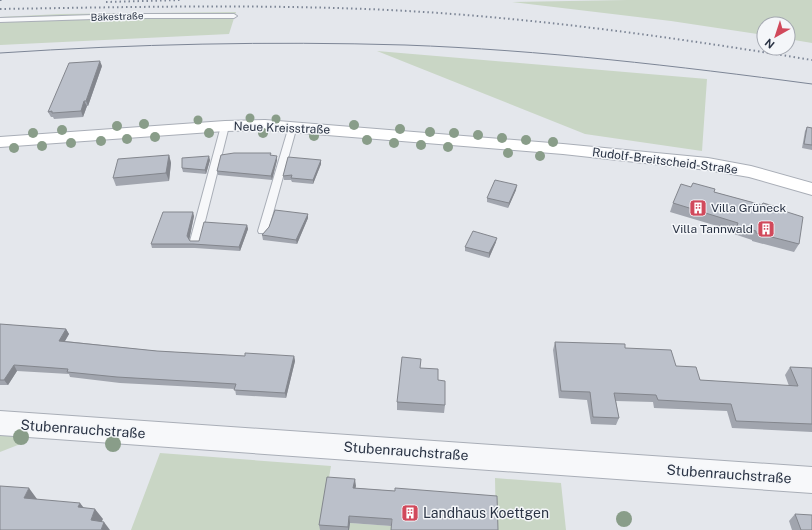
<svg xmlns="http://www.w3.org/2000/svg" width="812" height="530" font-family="'Public Sans',sans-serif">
	<rect width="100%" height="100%" fill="#e4e7ec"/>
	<path fill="#c9d6c5" d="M627,0H812V43L788,39V24H764V35L671,21L512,2Z
		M236,12L229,34L0,45V17L61,14Z
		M377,51L707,79L702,151L585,134Z
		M0,432L28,435L23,443L0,452Z
		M160,453L331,466L320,530H131Z
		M495,478L561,483L566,530H496Z
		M350,523L392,526V530H349Z"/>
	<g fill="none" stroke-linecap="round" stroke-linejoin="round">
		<g stroke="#a9aeb7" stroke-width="2">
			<path id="lane" d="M124,14H234L237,16L234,18H124L0,22V18Z
				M225,123L229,126L200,241L199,244H191L190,241L221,126Z
				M293,123L297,126L268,231L267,233H259L258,231L289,126Z"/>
		</g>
		<g stroke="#a9aeb7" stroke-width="2">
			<path id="street" d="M0,411L812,467V493L0,435Z"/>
		</g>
		<g stroke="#a9aeb7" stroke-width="2">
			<path id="secondary" d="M265,120L563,144L708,158L751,166L812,183V195L749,177L708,170L563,154L265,130L225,131L0,147V137L225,121Z"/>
		</g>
		<use href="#lane" fill="#f7f8fa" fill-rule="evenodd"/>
		<use href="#street" fill="#f7f8fa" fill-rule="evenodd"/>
		<use href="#secondary" fill="#fff" fill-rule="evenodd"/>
		<path stroke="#7d8696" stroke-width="1" d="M0,53C135,44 269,41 405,45C541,50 677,66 812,84"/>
		<path stroke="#7d8696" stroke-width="2" stroke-dasharray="1.5 3" stroke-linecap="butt" d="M0,0H3
			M106,2L181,0
			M0,9C130,7 260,4 389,10C531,17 672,37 812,60"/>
	</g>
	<g fill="#899d89">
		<circle cx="250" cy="118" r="4.5"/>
		<circle cx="276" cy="119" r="4.5"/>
		<circle cx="198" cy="120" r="4.5"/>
		<circle cx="144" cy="124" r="5"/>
		<circle cx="354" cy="125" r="5"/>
		<circle cx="117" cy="126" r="5"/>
		<circle cx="400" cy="129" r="5"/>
		<circle cx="62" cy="130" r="5"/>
		<circle cx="430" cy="132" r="5"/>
		<circle cx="33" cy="133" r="5"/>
		<circle cx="209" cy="133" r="5"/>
		<circle cx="263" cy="133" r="5"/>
		<circle cx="454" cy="133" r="5"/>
		<circle cx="478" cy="135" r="5"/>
		<circle cx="314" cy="136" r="5"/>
		<circle cx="155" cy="137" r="5"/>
		<circle cx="502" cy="138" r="5"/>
		<circle cx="127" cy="139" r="5"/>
		<circle cx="367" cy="140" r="5"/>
		<circle cx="526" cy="140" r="5"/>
		<circle cx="101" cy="141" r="5"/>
		<circle cx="553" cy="142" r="5"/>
		<circle cx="71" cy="143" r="5"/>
		<circle cx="394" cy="143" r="5"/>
		<circle cx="421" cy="145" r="5"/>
		<circle cx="42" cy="146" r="5"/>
		<circle cx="448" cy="147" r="5"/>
		<circle cx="14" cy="148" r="5"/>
		<circle cx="508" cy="153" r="5"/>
		<circle cx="540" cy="156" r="5"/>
		<circle cx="21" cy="437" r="8"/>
		<circle cx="113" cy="444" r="8"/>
		<circle cx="624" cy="519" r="8"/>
	</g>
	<path fill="#a1a5ae" d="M102,66L88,106H87L83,117L54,119L53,117H51L48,112Z
		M807,127L812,128V150L802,148L805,131Z
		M169,155L171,163L169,181L116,186L113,178Z
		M271,155L277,160L272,180L218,175L217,171Z
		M210,160L206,174L183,172L182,168Z
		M321,160V164L313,184L292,182L291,180H284L283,176Z
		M516,190L508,208L487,202V198Z
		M714,192L762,205L763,203L784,211L799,244L794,252L752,241V240L734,234V231L670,212L673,203Z
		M308,214V218L297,244L263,240L262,235L269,227Z
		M194,216L189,240L190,241H199L247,225L248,229L240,251L195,248H152L151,244Z
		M496,242L489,258L465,251V247Z
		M0,324L66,329L69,334L65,341L157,351L245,356H294L295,361L286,398L236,395L235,389L120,383L70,377L69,374L17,371L8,385H0Z
		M555,342L625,348L676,366L700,380L789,386L785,375L790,367L812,368V432L732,428L727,411L654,408L653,402L616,401L619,418L616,425L591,424L587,400L559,398L553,350Z
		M420,368L438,380L445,405L444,413L397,410V402Z
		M355,479V488L395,491L391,526L350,523L349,530H320L319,525Z
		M795,514L812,530H792L789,521Z"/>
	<path fill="#83868d" d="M100,61L102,66L88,106L86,101Z
		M84,101L87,106L83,117L81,111Z
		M169,155L171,163L169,181L166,173Z
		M209,156L210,160L206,174L205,170Z
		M277,156V160L272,180L271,176Z
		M321,160V164L313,184V180Z
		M517,185L516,190L508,208L509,203Z
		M193,212L194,216L189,241L187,236Z
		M308,214V218L297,244L296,240Z
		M247,225L248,229L240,251L239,247Z
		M497,238L496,242L489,258V253Z
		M66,329L69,334L62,346L59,341Z
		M294,356L295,361L286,398L285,393Z
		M14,365L17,371L8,385L4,380Z
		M355,479L356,486L354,496L353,488Z
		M29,488L37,499L33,509L24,498Z
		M80,503L88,513L78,507Z
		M95,509L103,519L98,530L91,520Z
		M349,516L350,523L349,530H348V527Z
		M104,522L110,530H101Z"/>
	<path fill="#bbc0ca" stroke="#83868d" d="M100,61L86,101H84L81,111L52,113V111L48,112L69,63Z
		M807,127L812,128V145L804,144Z
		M234,153H271L270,155L277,156L271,176L217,171L221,155Z
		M169,155L166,173L113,178L118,159Z
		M209,156L205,170L182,168V158Z
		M288,157L321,160L313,180L291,178L292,175L283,176Z
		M495,180L517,185L509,203L487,198Z
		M693,183L715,189L714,192L762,205L763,203L784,209V211L803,217L799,244L756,233V231L737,226L738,223L673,203L681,184L691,187Z
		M275,210L308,214L296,240L262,235L269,227Z
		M163,212H193L187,236L190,241H199L204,222L247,225L239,247L193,244H151Z
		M473,231L497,238L489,253L465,247Z
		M0,324L66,329L59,341L157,351L245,356V353L294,356L285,393L234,390L236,384L117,377L67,372L68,369L14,365L4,380H0Z
		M555,342L625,344V348L671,350L676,366L696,367L700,380L798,386L790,367L812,368V424L736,421L731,404L658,400L656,395L614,393L619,418L593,417L590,392L561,391Z
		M402,357L421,359L420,368L438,369V380L445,381V405L397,402Z
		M327,477L355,479L353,488L395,491V488L497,496L498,530H391L392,519L349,516L348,527L319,525Z
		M0,486L29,488L24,498L80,503L78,507L95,509L91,520L104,522L101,530H0Z
		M795,514L812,515V530H801Z"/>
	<defs>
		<g id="building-square" transform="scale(0.9)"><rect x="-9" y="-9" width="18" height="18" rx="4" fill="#d1495b" stroke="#f4f6f9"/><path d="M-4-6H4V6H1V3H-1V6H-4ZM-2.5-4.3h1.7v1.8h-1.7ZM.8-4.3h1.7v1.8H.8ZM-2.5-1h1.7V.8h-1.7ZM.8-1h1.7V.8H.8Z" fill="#fff"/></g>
	</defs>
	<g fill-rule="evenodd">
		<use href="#building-square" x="698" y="208"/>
		<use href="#building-square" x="766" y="229"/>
		<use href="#building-square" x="410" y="513"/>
	</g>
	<g text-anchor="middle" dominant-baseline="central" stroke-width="3" stroke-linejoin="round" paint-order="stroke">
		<g font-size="10" fill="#2b3445" stroke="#f4f6f9">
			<text transform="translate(117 16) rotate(-2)">Bäkestraße</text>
		</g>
		<g font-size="12" fill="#2b3445" stroke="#f4f6f9">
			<text transform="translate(282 128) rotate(2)">Neue Kreisstraße</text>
			<text transform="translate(665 161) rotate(7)">Rudolf-Breitscheid-Straße</text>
		</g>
		<g font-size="12" fill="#2b3445" stroke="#f4f6f9" text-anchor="start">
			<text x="711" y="208">Villa Grüneck</text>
			<text x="753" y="229" text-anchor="end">Villa Tannwald</text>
		</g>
		<g font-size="14" fill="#2b3445" stroke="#f4f6f9">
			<text transform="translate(83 429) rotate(4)">Stubenrauchstraße</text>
			<text transform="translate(406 451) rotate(4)">Stubenrauchstraße</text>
			<text transform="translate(729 474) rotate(4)">Stubenrauchstraße</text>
		</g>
		<g font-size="14" fill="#2b3445" stroke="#f4f6f9" text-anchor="start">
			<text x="423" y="513">Landhaus Koettgen</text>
		</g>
	</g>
	<g transform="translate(776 36) rotate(219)"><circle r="19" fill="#f4f6f9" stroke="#a4a8b1"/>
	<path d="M0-3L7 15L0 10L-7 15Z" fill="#d1495b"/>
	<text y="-6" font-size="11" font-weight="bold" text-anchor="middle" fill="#2b3445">N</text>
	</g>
</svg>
